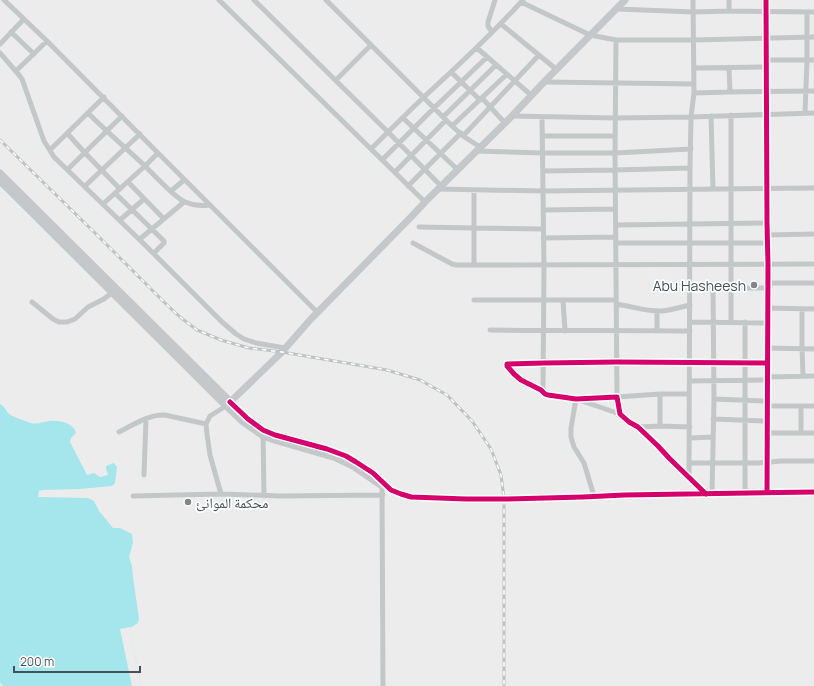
<svg xmlns="http://www.w3.org/2000/svg" width="814" height="686" font-family="Manrope,'Noto Naskh Arabic',sans-serif">
	<rect width="100%" height="100%" fill="#edecec"/>
	<path fill="#a4e6eb" d="M0,404C6,408 5,409 8,413C12,417 26,421 31,423C38,425 44,421 50,421C59,420 74,423 76,433L71,438L70,442L87,475L94,473L100,477L108,475V474L106,469V466L114,463L117,467L115,483L112,486L80,489L43,490L39,491L38,497H40L88,498L94,501L99,511L113,528H120L132,534L133,543L129,557L132,566L133,577L139,619L138,623L130,628L141,686H4L0,683Z"/>
	<path fill="#edecec" d="M130,627L141,686H132L120,629Z"/>
	<g fill="none" stroke-linecap="round" stroke-linejoin="round">
		<path stroke="#c3c7c8" stroke-width="5" d="M4,0L47,41L158,153L318,313
			M219,0L425,202
			M254,0L388,132L441,186
			M326,0L452,126L463,136L480,147
			M521,2L590,35L616,40H694L814,37
			M617,9L694,12L729,11L814,12
			M729,11V0
			M501,24L556,69
			M11,32L34,54
			M492,32L488,26V22L495,0
			M616,40L615,153L617,397L660,394H689
			M0,44L24,19
			M477,48L531,95
			M0,53L19,75L22,79L44,141L54,157L144,244L221,321L236,334L244,339L256,343L285,348
			M766,60H814
			M694,68L766,67
			M729,68L730,92
			M16,71L47,41
			M451,72L480,100
			M336,80L371,45
			M544,82L694,84
			M694,93L730,92L814,91
			M482,98L505,123
			M88,113C107,132 127,149 146,167C155,176 175,198 185,202C192,205 202,206 209,205
			M805,113L807,60V12
			M731,115V322
			M512,116L615,118L691,117L814,113
			M711,116L713,189
			M443,117L496,65
			M542,117L544,266L543,391
			M403,118L458,170
			M452,126L507,74
			M67,133L85,153L120,189
			M463,136L539,55
			M542,136H615
			M371,149C389,131 407,113 425,96C459,65 492,34 523,0
			M50,150L104,97
			M476,151L543,153H615L691,149
			M382,160L434,108L487,57
			M68,169L122,116
			M543,171L615,170L690,168
			M395,172L446,120
			M128,182L164,219
			M85,186L140,134
			M408,186L461,133
			M437,189L543,191L814,188
			M474,190V228L543,229
			M171,191L184,180
			M115,193L164,241V243L154,253
			M103,204L145,166L158,153
			M543,210L615,209
			M120,220L144,199
			M616,225L767,223
			M419,227L474,228V265L814,264
			M767,235L814,234
			M543,238L616,237
			M140,239L184,202
			M413,243L452,264L456,265H474
			M616,243H767
			M767,283H814
			M690,288H767
			M474,300H616
			M563,300L565,331
			M32,302L53,319L59,322H67L75,319L88,307L104,299L114,291
			M616,304C631,306 647,312 662,311C672,310 681,307 690,305
			M767,308L814,309
			M802,309V348L803,376
			M657,311V331
			M690,322L767,323
			M490,330C557,331 623,330 690,331
			M767,348L814,349
			M767,377L814,376
			M689,381L767,380
			M660,394V426
			M714,399L767,401
			M226,406L210,416L206,424L207,434L210,455L221,494L280,496L383,495
			M767,406H814
			M801,406V433
			M713,419L767,421
			M638,427L660,426L690,427
			M119,432C133,425 149,414 165,415L206,424
			M263,433L264,496
			M767,433H814
			M690,438L713,437
			M689,463H758L781,461H814
			M144,475L146,419
			M689,477L690,168L691,117L694,93L693,0
			M382,486L383,686
			M745,493V322
			M706,494L669,458L658,446L638,427L629,422L620,414L617,397L576,399L548,395L545,394L541,390L521,380L514,374L507,366V364L544,363L617,362L767,363
			M712,494L714,399L713,288
			M133,496L221,494
			M594,496L584,463L574,447L571,437V428L576,399L620,414"/>
		<path stroke="#c5c8ca" stroke-width="7" d="M766,0L767,223L768,264L767,492
			M0,173L248,419L257,427L275,435L327,449L346,456L356,462L373,473L391,490L401,494L411,497L466,499H508L583,497L624,495L814,492
			M0,181L226,406L243,422L263,436L274,440L336,458L353,466L382,486
			M226,406L282,352L310,320L412,216L425,202L512,116L544,82L625,0"/>
		<g stroke="#bfc2c3" stroke-width="3">
			<path id="rail" d="M0,140L94,232L166,304L180,317L197,330L221,340L249,348L282,352L387,370L420,380L447,395L472,421L491,449L501,475L504,498V686"/>
		</g>
		<use href="#rail" stroke="#fff" stroke-width="1.5" stroke-dasharray="4.5" stroke-linecap="butt"/>
		<g stroke="#fff" stroke-width="8">
			<path id="cycleway" d="M766,0L767,223L768,264L767,492
				M230,402L248,419L263,430L275,435L327,449L346,456L356,462L373,473L391,490L401,494L411,497L466,499H508L583,497L624,495L814,492
				M706,494L669,458L658,446L638,427L629,422L620,414L617,397L576,399L548,395L545,394L541,390L521,380L514,374L507,366V364L544,363L617,362L767,363"/>
		</g>
		<use href="#cycleway" stroke="#d6006c" stroke-width="5"/>
	</g>
	<g fill="#7f878c" stroke="#fff" stroke-width="1.5">
		<circle cx="754" cy="285" r="4"/>
		<circle cx="188" cy="502" r="4"/>
	</g>
	<g text-anchor="middle" dominant-baseline="central" stroke-width="3.5" stroke-linejoin="round" paint-order="stroke">
		<g font-size="14" fill="#445158" stroke="#fff" text-anchor="end">
			<text x="746" y="285">Abu Hasheesh</text>
			<text x="196" y="502" text-anchor="start">محكمة الموانئ</text>
		</g>
	</g>
	<path d="M14 666v6h126v-6" fill="none" stroke="#445158" stroke-width="2"/>
	<text x="20" y="666" font-size="12" fill="#445158" stroke="#ffffff" stroke-width="3" paint-order="stroke">200 m</text>
</svg>
